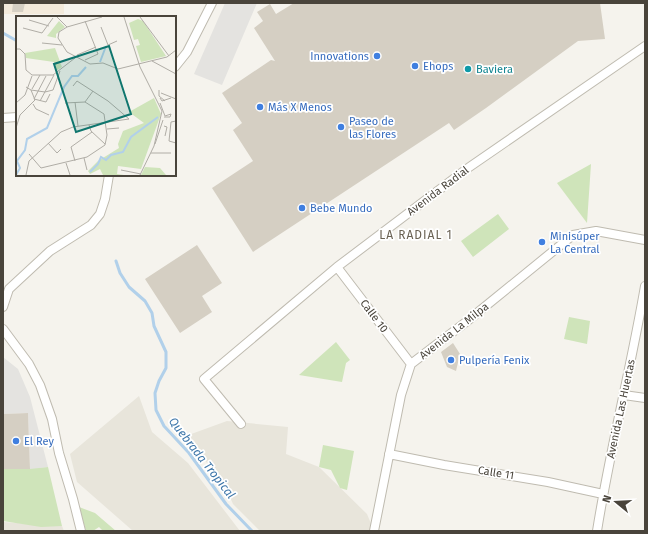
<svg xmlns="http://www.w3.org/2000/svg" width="648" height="534" font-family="'Fira Sans',sans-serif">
	<rect width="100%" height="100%" fill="#f5f3ed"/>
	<path fill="#e8e5db" d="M139,396L152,432L188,463L240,531H133L77,482L70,454Z
		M227,421L288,427L286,454L319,467L367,514L374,531H260L233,504L222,479L183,437Z
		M3,522L62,526L64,531H3Z"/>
	<path fill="#f3eadb" d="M3,3H64V14H3Z"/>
	<path fill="#cfe4ba" d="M591,164L587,223L557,183Z
		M498,214L509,229L473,257L461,241Z
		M569,317L590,321L587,344L564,339Z
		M336,342L350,360L346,363L342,382L299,375Z
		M323,445L354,451L347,490L340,488L331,470L319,467Z
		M48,467L62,526L41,527L3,521V469Z
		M79,507L95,513L116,531H103L99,527L93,531H86Z"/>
	<path fill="#e4e3e0" d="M225,3H257L222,85L194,74Z
		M3,357L18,369L30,397L48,467L30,469L28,413L3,414Z"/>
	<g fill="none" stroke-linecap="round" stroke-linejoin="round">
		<path stroke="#b1d0ea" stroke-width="3" d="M3,33L17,41
			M116,261L120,273L129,287L145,301L152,313L154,326L166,352V368L159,381L155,393L156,410L164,426L189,453L226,504L252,531"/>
	</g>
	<path fill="#d5cfc3" d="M13,3H25L23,12H12Z
		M294,3H600L605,39L578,41L486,108L454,130L449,123L253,252L212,188L253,161L233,130L242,123L222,93L271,60L275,61L254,28L263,21L257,12L270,4L276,14Z
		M197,245L222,283L202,296L212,312L180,333L145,279Z
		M453,343L460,354L456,371L447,367L441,352Z
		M28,413L30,469H3V414Z"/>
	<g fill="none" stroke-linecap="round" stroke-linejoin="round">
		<g stroke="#bfbbb0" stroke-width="10">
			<path id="street" d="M175,67L187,52L212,3
				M3,118L17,117
				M337,267L411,364
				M3,307L9,289L50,251L91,225L100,214L105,199L109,175
				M3,329L29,364L40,385L52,419L59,453L73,499L81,531
				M624,395L645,398
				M241,424L204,379L337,267L468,168L645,46
				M389,454L444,465L548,482L603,494
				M374,531L401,395L411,364L466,322L573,235L596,231L645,240
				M597,531C610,449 631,368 645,286"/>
		</g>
		<use href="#street" stroke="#fff" stroke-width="8"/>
	</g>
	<g fill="#3f7fe0" stroke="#fff" stroke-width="1.5">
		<circle cx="377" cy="56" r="4"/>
		<circle cx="415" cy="66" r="4"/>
		<circle cx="260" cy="107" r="4"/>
		<circle cx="341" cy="127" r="4"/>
		<circle cx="302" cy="208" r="4"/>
		<circle cx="542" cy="242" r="4"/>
		<circle cx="451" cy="360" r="4"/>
		<circle cx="16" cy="441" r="4"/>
	</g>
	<circle fill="#0f9aa8" stroke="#fff" stroke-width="1.5" cx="468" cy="69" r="4"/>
	<g text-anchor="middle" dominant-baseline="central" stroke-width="3.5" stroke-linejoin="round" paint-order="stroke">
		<g font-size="11" fill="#366cbe" stroke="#fff" text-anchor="start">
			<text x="369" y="56" text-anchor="end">Innovations</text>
			<text x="423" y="66">Ehops</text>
			<text x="268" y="107">Más X Menos</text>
			<text x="349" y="121">Paseo de<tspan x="349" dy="13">las Flores</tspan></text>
			<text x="310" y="208">Bebe Mundo</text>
			<text x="550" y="236">Minisúper<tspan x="550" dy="13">La Central</tspan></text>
			<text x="459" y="360">Pulpería Fenix</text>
			<text x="24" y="441">El Rey</text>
		</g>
		<g font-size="11" fill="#0d838f" stroke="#fff" text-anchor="start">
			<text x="476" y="69">Baviera</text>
		</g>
		<g font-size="11" fill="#49443b" stroke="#fff">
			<text transform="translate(438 191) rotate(-37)">Avenida Radial</text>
			<text transform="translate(374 316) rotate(53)">Calle 10</text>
			<text transform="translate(454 331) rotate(-38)">Avenida La Milpa</text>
			<text transform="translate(621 409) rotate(-78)">Avenida Las Huertas</text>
			<text transform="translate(496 473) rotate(9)">Calle 11</text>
		</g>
		<g font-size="12" letter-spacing="1" fill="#6a6253" stroke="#fff">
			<text x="416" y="235">LA RADIAL 1</text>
		</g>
		<g font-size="12" font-style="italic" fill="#3f77aa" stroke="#fff">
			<text transform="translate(202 458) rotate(52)">Quebrada Tropical</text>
		</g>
	</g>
	<g transform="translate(16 16)">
		<rect width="160" height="160" fill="#f5f3ed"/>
		<path d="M122,3L127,5L150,40L125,46L120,30L124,29L122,23L118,24L113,7ZM43,5L49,11L40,18V22L31,20ZM39,32L46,51L40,55L38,46L10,42L9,37ZM138,82L145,98L125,153L102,150L101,158L108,159H87L84,153L74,158L72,155L82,145L103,132L102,128L107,115L128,107L113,96ZM129,151L144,152L150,159H125Z" fill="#cfe4ba"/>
		<path fill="none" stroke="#b1d0ea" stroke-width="2" d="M84,46L90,30M74,156L82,148L85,141L90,144L95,139L107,136L115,121L142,101M0,159L4,152L1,145L9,134L11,123L31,112L48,71L56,60H62L70,51"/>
		<path fill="none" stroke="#b0ada6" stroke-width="1" d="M41,1L51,11M86,1L51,11L43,16L42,22L51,36L74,48L87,47L102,53L151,41L160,34M108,1L124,51L146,95L138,130L124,159M124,1L153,40M13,4L33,10M85,11L92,29L101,25M7,12L26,17L37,2M26,27L46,29M0,33H4L9,38L10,54L16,59M61,39L80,31M69,44L82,38L69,5M136,45L160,58M16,59H37L59,42M30,60L18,83L30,86L34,78M16,73L24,59M15,74L29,76L37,74L44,55M143,74V80L149,85M145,77L160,83M144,82L146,85L155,82M24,85L38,59M59,86L62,110M69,86L77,75M0,87L9,79L16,60M144,87L149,100L155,98L154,101H148M17,88L20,93L33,99M160,105L155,106L153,125L160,127M73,109L75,115L89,128M148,110L151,111L149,120M0,112L4,99L19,84L15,74L10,71M91,113L103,112M32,127L41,137L45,133M139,128L147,104M135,137H155M13,138L25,152M68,142L71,154M59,145L55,131L76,116M50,147L54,159M25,152L71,141L89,129L91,119L88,98L69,86L49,87M105,154L125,158M10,159L13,145L45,116L57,111L113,103L92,85L61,65L57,70"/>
		<path fill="#0f766e" fill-opacity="0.15" stroke="#0f766e" stroke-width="2" d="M93,30L115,98L60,116L38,48Z"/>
		<rect width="160" height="160" fill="none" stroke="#49443b" stroke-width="2"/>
	</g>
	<rect width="648" height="534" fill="none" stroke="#49443b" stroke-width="8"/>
	<g transform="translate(616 502) rotate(288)" stroke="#ffffff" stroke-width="3" paint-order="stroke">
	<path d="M0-3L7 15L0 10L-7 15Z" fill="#49443b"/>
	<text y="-6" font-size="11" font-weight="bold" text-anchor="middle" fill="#49443b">N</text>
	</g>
</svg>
